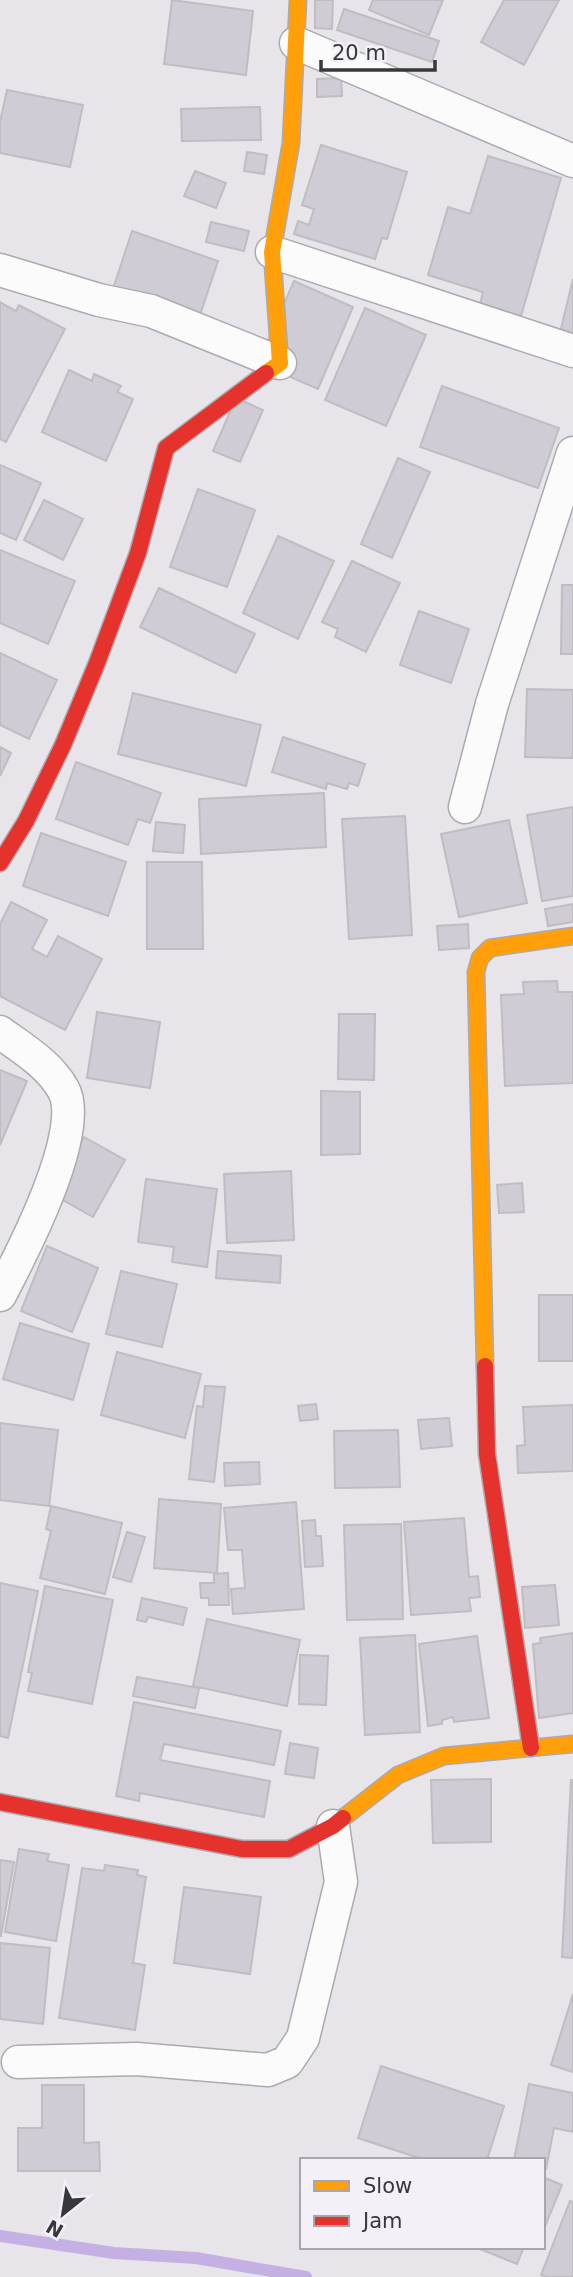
<svg xmlns="http://www.w3.org/2000/svg" width="573" height="2277" font-family="'DejaVu Sans',sans-serif">
	<rect width="100%" height="100%" fill="#e7e5e9"/>
	<g fill="none" stroke-linecap="round" stroke-linejoin="round">
		<path stroke="#c5b0e4" stroke-width="12" d="M0,2236L114,2253L196,2258L306,2277"/>
	</g>
	<path fill="#d0ccd6" stroke="#bfbdc1" stroke-width="2" d="M172,0L253,11L246,75L164,64Z
		M315,0H333L332,29L315,28Z
		M373,0H443L429,35L369,10Z
		M504,0H559L524,65L481,42Z
		M344,9L439,41L432,62L337,30Z
		M341,78L342,96L317,97V79Z
		M7,90L83,105L70,167L0,153V122Z
		M260,107L261,140L182,141L181,109Z
		M321,145L407,172L387,239L382,238L375,259L294,234L298,221L309,225L314,209L302,205Z
		M247,152L267,155L264,174L244,171Z
		M488,156L561,178L521,316L480,304L483,292L428,275L448,207L470,214Z
		M195,171L226,183L216,208L184,196Z
		M211,222L249,231L244,251L206,242Z
		M132,231L218,261L198,321L112,292Z
		M573,279V340L559,337Z
		M294,281L353,307L318,389L258,363Z
		M0,302L16,311L19,305L65,329L6,442L0,439Z
		M365,308L426,335L386,426L325,400Z
		M69,370L92,381L94,374L121,386L117,392L133,399L106,461L42,432Z
		M442,386L559,428L538,488L420,447Z
		M236,398L263,410L240,462L213,451Z
		M398,458L430,472L392,558L361,544Z
		M0,465L41,483L16,540L0,533Z
		M198,489L255,510L227,587L170,567Z
		M44,500L83,519L63,560L24,540Z
		M278,536L334,561L298,639L243,613Z
		M0,550L75,581L48,644L0,623Z
		M352,561L400,583L366,652L335,637L338,629L322,622Z
		M562,585H573V654H561Z
		M159,588L255,634L236,673L140,627Z
		M419,611L469,629L451,683L400,665Z
		M0,653L57,680L29,739L0,725Z
		M527,689L573,690V758L525,757Z
		M133,693L261,725L246,786L118,754Z
		M283,737L365,764L358,786L349,783L347,789L327,783L326,789L272,772Z
		M0,747L11,753L0,776Z
		M76,762L161,793L150,823L138,819L128,845L56,819Z
		M324,793L326,847L201,854L199,799Z
		M573,807V896L542,901L527,815Z
		M405,816L412,935L349,939L342,819Z
		M509,820L527,903L459,917L441,834Z
		M156,822L185,825L183,853L153,851Z
		M41,833L126,862L108,916L23,886Z
		M147,862H202L203,949H147Z
		M11,902L47,920L32,949L47,957L58,936L102,959L65,1030L0,996V924Z
		M573,904V922L548,926L545,909Z
		M468,924L469,948L439,950L437,926Z
		M557,981L558,992H573V1083L505,1086L501,995L524,994L523,982Z
		M97,1012L160,1022L150,1088L87,1078Z
		M339,1014H375L374,1080L338,1079Z
		M0,1070L27,1081L0,1145Z
		M321,1091L360,1092V1154L321,1155Z
		M84,1137L125,1160L93,1217L52,1194Z
		M291,1171L294,1240L227,1243L224,1174Z
		M146,1179L217,1189L207,1267L172,1262L174,1247L138,1242Z
		M522,1183L524,1212L499,1213L497,1185Z
		M47,1246L98,1268L72,1332L21,1311Z
		M218,1251L281,1256L280,1283L216,1278Z
		M121,1271L177,1284L162,1347L106,1334Z
		M539,1295H573V1361H539Z
		M20,1323L89,1344L73,1400L3,1379Z
		M117,1352L201,1374L185,1438L101,1415Z
		M205,1386L225,1387L214,1482L189,1479L197,1406L203,1407Z
		M316,1404L318,1419L300,1421L298,1406Z
		M573,1405V1471L518,1473L517,1446L525,1445L523,1407Z
		M449,1418L452,1446L421,1449L418,1420Z
		M0,1423L58,1430L49,1506L0,1500Z
		M398,1430L400,1487L335,1488L334,1431Z
		M259,1462L260,1484L225,1486L224,1463Z
		M159,1499L221,1504L217,1573L154,1568Z
		M296,1502L304,1609L233,1614L231,1589L245,1588L242,1550H228L224,1508Z
		M51,1506L122,1523L105,1594L40,1578L51,1531L46,1529Z
		M464,1518L469,1577L478,1576L480,1597L469,1598L471,1611L411,1615L404,1522Z
		M315,1520L316,1536H321L323,1566L305,1567L302,1521Z
		M401,1524L403,1619L347,1620L344,1525Z
		M127,1532L145,1537L131,1582L113,1577Z
		M228,1573L229,1605H209V1598H201L200,1583H214V1574Z
		M0,1583L38,1591L8,1738L0,1736Z
		M555,1585L559,1625L525,1628L522,1587Z
		M45,1586L113,1600L92,1704L28,1691L32,1673L28,1672Z
		M142,1598L187,1608L183,1625L148,1617L146,1622L137,1620Z
		M207,1619L300,1640L287,1706L193,1686Z
		M573,1633V1713L539,1718L533,1644L541,1643L540,1638Z
		M415,1635L420,1732L365,1735L360,1638Z
		M477,1636L489,1718L454,1722L453,1717L442,1720V1724L428,1726L419,1644Z
		M300,1655L328,1656L326,1705L299,1704Z
		M137,1677L199,1688L195,1708L133,1696Z
		M134,1702L281,1731L274,1765L164,1744L160,1760L270,1781L264,1817L140,1793L139,1801L116,1796Z
		M290,1743L318,1748L314,1778L285,1774Z
		M491,1779V1842L433,1843L431,1780Z
		M571,1780H573V1958L562,1957Z
		M19,1849L49,1854L47,1861L69,1865L56,1941L5,1932Z
		M0,1860L14,1862L1,1936H0Z
		M105,1865L138,1870L137,1875L146,1877L133,1963L145,1965L135,2030L59,2018L82,1868L104,1871Z
		M184,1887L261,1897L250,1974L174,1963Z
		M0,1943L50,1948L43,2024L0,2019Z
		M573,1994V2072L551,2065Z
		M381,2066L504,2106L487,2160H425L358,2138Z
		M529,2084L573,2093V2132L554,2128L546,2169H543V2160H514Z
		M42,2085H84V2143L99,2142L100,2171H18V2128H42Z
		M543,2177L562,2185L543,2231Z
		M570,2201L573,2202V2277H547L541,2275Z
		M475,2247H524L517,2264Z"/>
	<g fill="none" stroke-linecap="round" stroke-linejoin="round">
		<g stroke="#acaaae" stroke-width="35">
			<path id="street" d="M296,43L573,161
				M272,252L573,351
				M0,270L99,300L151,311L280,363
				M465,807L492,704L573,453
				M0,1032C23,1049 49,1064 63,1089C87,1129 21,1255 0,1295
				M18,2062L137,2059L268,2070L287,2062L303,2038L341,1882L333,1826"/>
		</g>
		<g stroke="#acaaae" stroke-width="19">
			<path id="slow" d="M266,373L280,363L272,252L291,143L298,0
				M485,1366L476,972L480,958L490,948L573,936
				M343,1818L398,1775L444,1756L573,1744"/>
		</g>
		<g stroke="#acaaae" stroke-width="19">
			<path id="jam" d="M0,863L26,821L63,745L97,663L138,553L166,448L266,373
				M485,1366L487,1454L531,1748
				M0,1802L242,1849H289L333,1826L343,1818"/>
		</g>
		<use href="#street" stroke="#fbfbfc" stroke-width="32"/>
		<use href="#slow" stroke="#ff9f0a" stroke-width="16"/>
		<use href="#jam" stroke="#e5322d" stroke-width="16"/>
	</g>
	<rect x="300" y="2158" width="245" height="91" fill="#f3f0f8" stroke="#a8a6ac" stroke-width="2"/>
	<rect x="314" y="2181" width="35" height="10" fill="#ff9f0a" stroke="#a8a6ac" stroke-width="2"/>
	<text x="363" y="2193" font-size="21" fill="#38373a">Slow</text>
	<rect x="314" y="2216" width="35" height="10" fill="#e5322d" stroke="#a8a6ac" stroke-width="2"/>
	<text x="363" y="2228" font-size="21" fill="#38373a">Jam</text>
	<g transform="translate(63 2214) rotate(210)" stroke="#f3f0f8" stroke-width="5" paint-order="stroke">
	<path d="M0-5L12 26L0 18L-12 26Z" fill="#38373a"/>
	<text y="-10" font-size="19" font-weight="bold" text-anchor="middle" fill="#38373a">N</text>
	</g>
	<path d="M321 60v10h114v-10" fill="none" stroke="#38373a" stroke-width="3.5"/>
	<text x="332" y="60" font-size="21" fill="#38373a" stroke="#f3f0f8" stroke-width="5" paint-order="stroke">20 m</text>
</svg>
